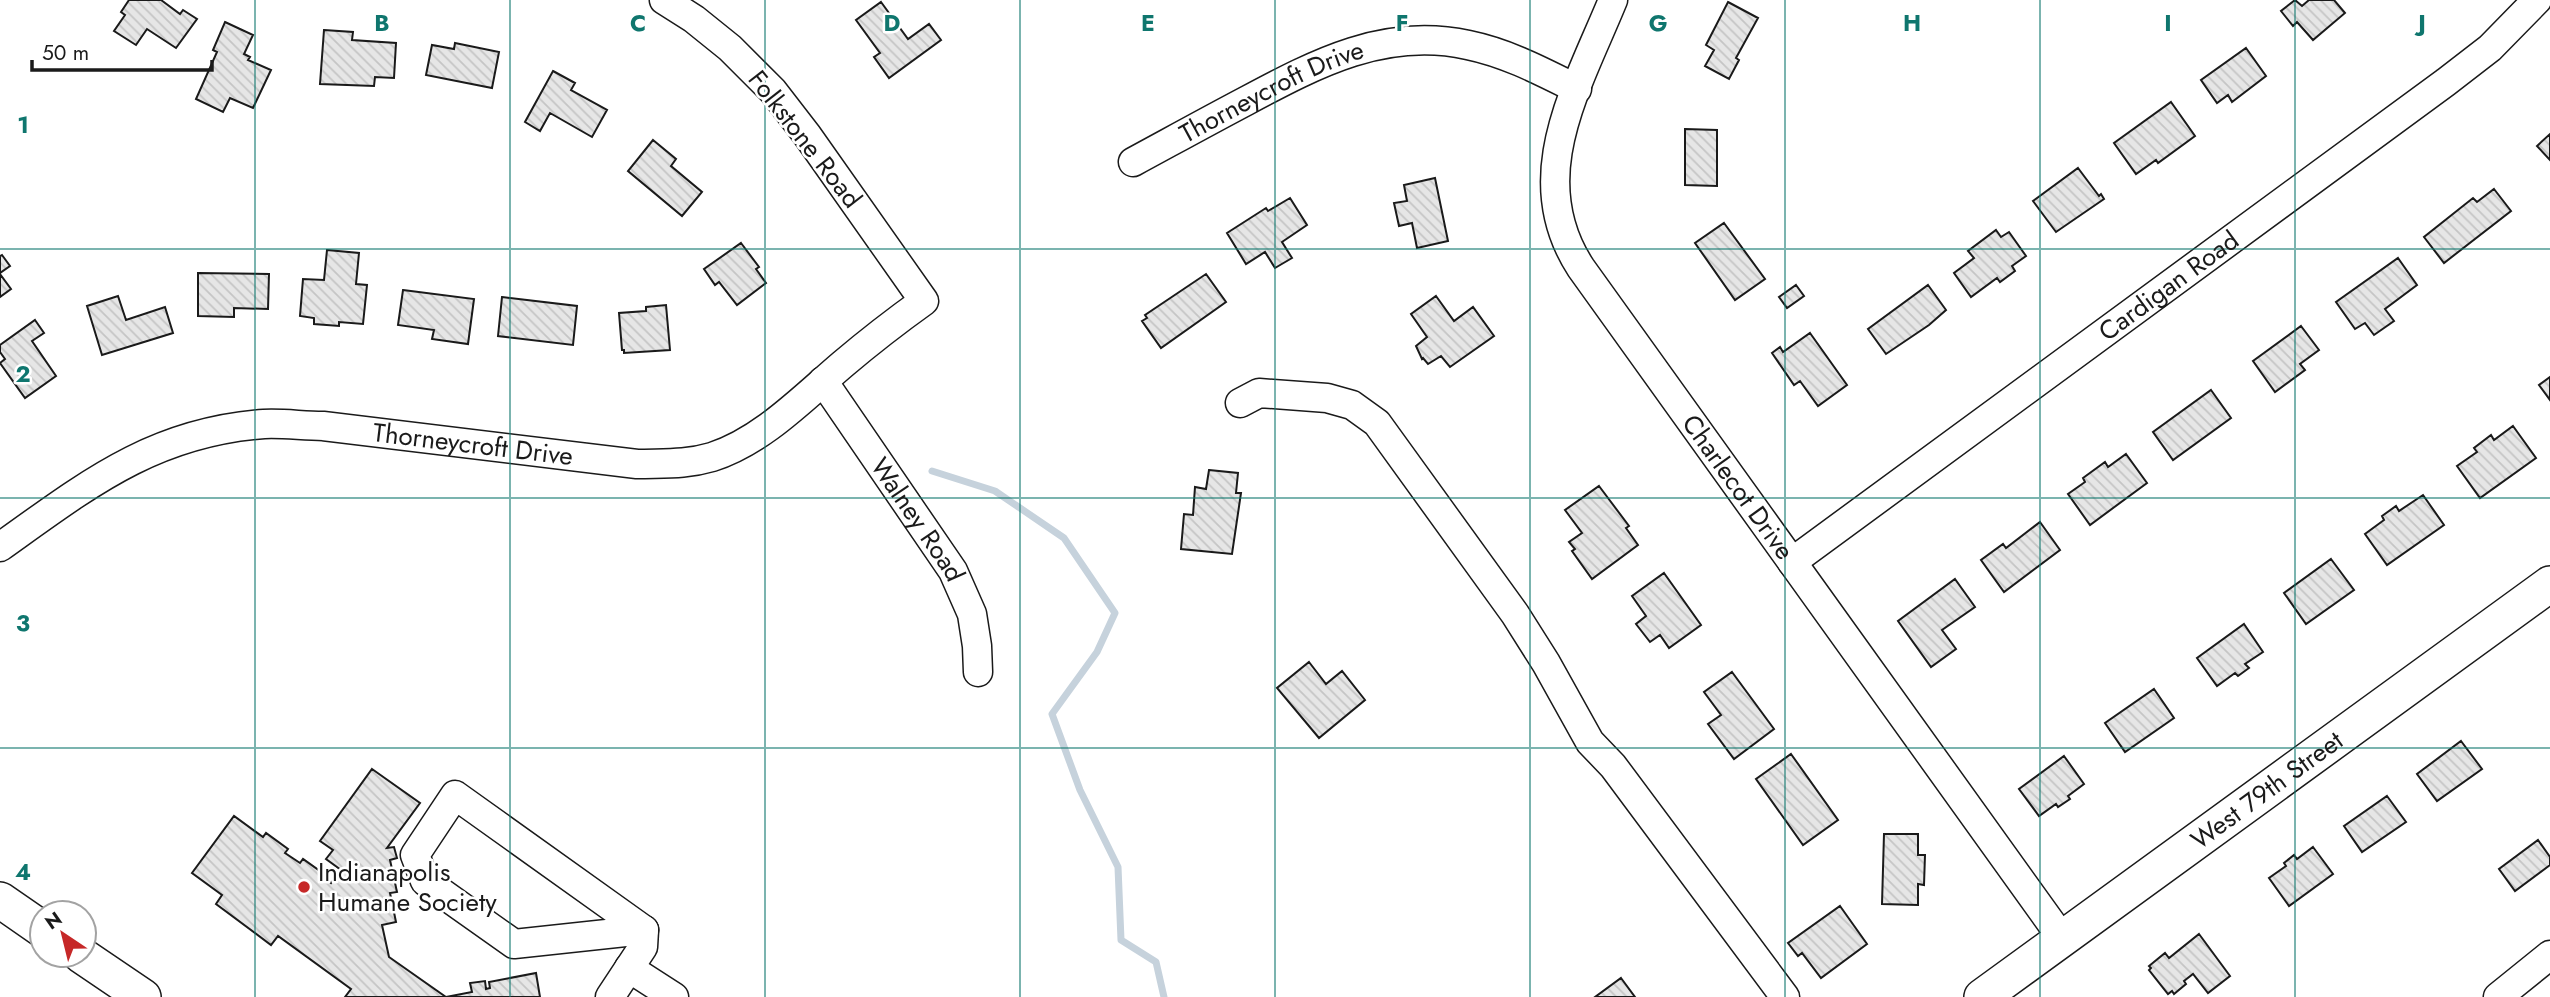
<svg xmlns="http://www.w3.org/2000/svg" width="2550" height="997" font-family="Jost,sans-serif">
	<defs>
		<pattern id="building-back-hatch" width="6" height="6" patternUnits="userSpaceOnUse" patternTransform="scale(1.75)"><rect width="6" height="6" fill="#e6e6e6"/><path d="M-1 5l2 2M0 0l6 6M5-1l2 2" fill="none" stroke="#c5c5c5"/></pattern>
	</defs>
	<rect width="100%" height="100%" fill="#fff"/>
	<g fill="none" stroke-linecap="round" stroke-linejoin="round">
		<path stroke="#c6d2dc" stroke-width="7" d="M932,471L995,491L1064,538L1115,613L1097,652L1052,714L1080,790L1118,867L1121,940L1156,962L1164,997"/>
	</g>
	<path fill="url(#building-back-hatch)" stroke="#1a1a1a" stroke-width="2" d="M129,0H161L180,14L183,10L197,19L176,48L147,29L136,45L114,31L125,15L121,12Z
		M2295,0L2302,6L2309,0H2334L2345,13L2313,40L2297,22L2293,26L2281,11Z
		M881,2L908,39L929,24L941,40L889,78L874,57L880,53L856,20Z
		M1728,2L1758,18L1736,58L1739,60L1729,79L1705,66L1714,50L1706,45Z
		M225,22L253,35L244,54L250,57L248,60L271,70L253,108L230,98L223,112L196,99L217,52L213,50Z
		M324,30L353,32L352,40L396,43L394,78L375,77L374,86L320,84Z
		M455,43L499,52L492,88L426,75L432,45L454,49Z
		M2246,48L2266,76L2232,102L2228,95L2217,103L2201,80Z
		M553,71L575,83L571,90L607,110L592,137L550,113L540,131L525,122Z
		M2171,102L2195,136L2158,163L2156,160L2136,174L2114,143Z
		M1685,129L1717,130V186L1685,185Z
		M2550,134V160L2537,146Z
		M653,140L676,159L671,166L702,192L682,216L628,171Z
		M2078,168L2099,196L2101,194L2104,199L2056,232L2033,201Z
		M1435,178L1448,241L1417,248L1412,223L1399,226L1394,203L1407,201L1404,185Z
		M2494,189L2511,211L2444,263L2424,237L2473,198L2477,202Z
		M1290,198L1307,225L1282,242L1292,258L1275,268L1265,252L1246,264L1227,233L1266,208L1268,211Z
		M1724,223L1765,279L1735,300L1695,243Z
		M1996,230L2001,237L2009,232L2026,256L2012,266L2015,271L2000,282L1997,278L1971,297L1954,273L1974,258L1968,251Z
		M741,243L759,267L756,269L766,283L737,305L719,282L715,285L704,269Z
		M327,250L359,253L356,284L367,285L363,324L339,322V326L314,324V318L300,316L303,279L324,280Z
		M2,255L10,266L0,273V256Z
		M2398,258L2417,285L2385,309L2394,321L2374,335L2365,323L2355,329L2336,302Z
		M198,273L269,274L268,309L234,308V317L198,316Z
		M0,274L11,289L0,297Z
		M1206,274L1226,302L1161,348L1142,321L1147,318L1145,315Z
		M1796,285L1804,296L1787,308L1779,297Z
		M1928,285L1946,310L1929,325L1886,354L1868,329Z
		M403,290L474,299L468,344L432,339L434,330L398,325Z
		M118,296L126,320L165,307L173,333L102,355L87,306Z
		M1436,296L1454,321L1473,307L1494,336L1450,367L1441,356L1428,364L1423,358L1422,359L1416,346L1427,337L1411,314Z
		M502,297L577,306L573,345L498,336Z
		M666,305L670,350L624,353V350H622L619,313L646,311V307Z
		M35,320L44,333L32,341L56,376L25,398L0,363L5,359L0,352V345Z
		M2301,326L2319,350L2300,364L2305,370L2275,392L2253,361Z
		M1810,333L1847,385L1818,406L1800,381L1794,385L1772,353L1780,347L1783,352Z
		M2550,377V400L2539,385Z
		M2211,390L2231,418L2173,460L2153,432Z
		M2513,426L2536,458L2480,498L2457,466L2477,452L2474,448L2491,435L2494,440Z
		M2126,454L2147,483L2090,525L2068,494L2085,482L2083,478L2105,462L2108,467Z
		M1209,470L1238,473L1236,493H1241L1232,554L1181,549L1184,514L1193,515L1195,487L1206,489Z
		M1599,486L1629,526L1626,528L1638,545L1592,579L1572,551L1575,549L1569,542L1582,533L1565,510Z
		M2423,495L2444,525L2387,565L2365,534L2384,520L2382,516L2396,506L2399,511Z
		M2040,522L2060,550L2004,592L1981,560L2003,544L2006,548Z
		M2331,559L2354,590L2306,624L2284,593Z
		M1664,573L1701,625L1669,648L1660,635L1650,642L1636,624L1646,616L1632,596Z
		M1955,579L1975,607L1942,630L1956,649L1931,667L1898,621Z
		M2244,624L2263,652L2245,664L2249,668L2238,676L2235,673L2217,686L2197,658Z
		M1309,662L1326,684L1342,671L1365,700L1319,738L1277,688Z
		M1732,672L1774,729L1734,759L1708,724L1721,715L1704,692Z
		M2154,689L2174,718L2125,752L2105,723Z
		M2461,741L2482,769L2437,801L2417,774Z
		M1791,754L1838,820L1803,845L1756,779Z
		M2064,756L2084,784L2068,796L2070,799L2058,807L2056,804L2039,816L2019,789Z
		M372,769L420,803L387,848L394,847L397,858L390,860L397,892L390,893L396,922L382,925L389,957L446,997L472,992L470,983L485,981L486,989L490,988L489,982L536,973L540,997H345L351,989L278,936L271,945L216,904L222,895L192,873L234,816L263,837L266,833L288,849L285,853L300,863L303,859L324,874L322,876L331,883L341,870L326,859L333,850L320,841Z
		M2387,796L2406,822L2362,852L2344,826Z
		M1884,834H1918V855H1925L1924,885L1918,884V905L1882,904Z
		M2538,840L2550,857V865L2515,891L2499,869Z
		M2313,847L2333,874L2289,906L2269,878L2286,866L2284,863L2294,855L2297,859Z
		M1840,906L1867,944L1821,978L1802,953L1798,956L1788,943Z
		M2199,934L2230,976L2208,993L2193,974L2184,981L2186,984L2174,994L2172,991L2168,994L2149,970L2151,968L2149,966L2165,953L2169,958Z
		M1621,978L1635,997H1595Z"/>
	<g fill="none" stroke-linecap="round" stroke-linejoin="round">
		<g stroke="#1a1a1a" stroke-width="31">
			<g id="minor">
				<path id="s1" d="M1613,0C1577,88 1522,178 1581,268L2062,938"/>
				<path id="s2" d="M1133,162C1170,142 1208,121 1246,101C1317,63 1385,27 1468,45C1507,53 1541,71 1577,89"/>
				<path id="s3" d="M823,381L953,571L972,614L977,646L978,672"/>
				<path d="M1240,403L1259,393L1327,398L1352,405L1377,423L1515,614L1546,663L1590,742L1613,766L1785,997"/>
				<path id="s4" d="M0,547C87,485 153,432 264,424C284,423 303,426 323,426L637,464C664,463 685,465 712,457C762,441 803,398 843,364C869,342 896,321 924,301L807,135L773,91L730,48L694,19L664,0"/>
				<path id="s5" d="M1792,562L2446,82L2490,48L2537,0"/>
				<path d="M455,795L644,930L514,944L425,881L415,855Z"/>
				<path d="M629,968L674,997"/>
				<path d="M610,997L643,947L644,930"/>
				<path d="M2498,997L2550,955"/>
			</g>
		</g>
		<g stroke="#1a1a1a" stroke-width="38">
			<g id="major">
				<path d="M0,900L42,929"/>
				<path d="M81,955L143,997"/>
				<path id="s6" d="M1982,997L2550,584"/>
			</g>
		</g>
		<use href="#minor" stroke="#fff" stroke-width="28"/>
		<use href="#major" stroke="#fff" stroke-width="35"/>
	</g>
	<path fill="none" stroke="#0f766e" stroke-width="2" stroke-opacity="0.55" d="M255,0V997M510,0V997M765,0V997M1020,0V997M1275,0V997M1530,0V997M1785,0V997M2040,0V997M2295,0V997M0,249H2550M0,498H2550M0,748H2550"/>
	<circle fill="#c62828" stroke="#fff" stroke-width="2.5" cx="304" cy="887" r="7"/>
	<g text-anchor="middle" dominant-baseline="central" stroke-width="5" stroke-linejoin="round" paint-order="stroke">
		<g font-size="26" fill="#1a1a1a" stroke="#fff">
			<text stroke="none"><textPath href="#s2" startOffset="156">Thorneycroft Drive</textPath></text>
			<text transform="translate(805 139) rotate(52)">Folkstone Road</text>
			<text stroke="none"><textPath href="#s5" startOffset="467">Cardigan Road</textPath></text>
			<text stroke="none"><textPath href="#s4" startOffset="506">Thorneycroft Drive</textPath></text>
			<text stroke="none"><textPath href="#s1" startOffset="553">Charlecot Drive</textPath></text>
			<text stroke="none"><textPath href="#s3" startOffset="168">Walney Road</textPath></text>
			<text stroke="none"><textPath href="#s6" startOffset="352">West 79th Street</textPath></text>
		</g>
		<g font-size="26" fill="#1a1a1a" stroke="#fff" text-anchor="start">
			<text x="318" y="872">Indianapolis<tspan x="318" dy="30">Humane Society</tspan></text>
		</g>
	</g>
	<g font-size="23" text-anchor="middle" font-weight="bold" fill="#0f766e" stroke="#fff" stroke-width="5" stroke-linejoin="round" paint-order="stroke">
		<text x="382" y="31">B</text>
		<text x="638" y="31">C</text>
		<text x="892" y="31">D</text>
		<text x="1148" y="31">E</text>
		<text x="1402" y="31">F</text>
		<text x="1658" y="31">G</text>
		<text x="1912" y="31">H</text>
		<text x="2168" y="31">I</text>
		<text x="2422" y="31">J</text>
		<text x="23" y="133">1</text>
		<text x="23" y="382">2</text>
		<text x="23" y="631">3</text>
		<text x="23" y="880">4</text>
	</g>
	<g transform="translate(63 934) rotate(325)"><circle r="33" fill="#ffffff" stroke="#a3a3a3" stroke-width="2"/>
	<path d="M0-5L12 26L0 18L-12 26Z" fill="#c62828"/>
	<text y="-10" font-size="19" font-weight="bold" text-anchor="middle" fill="#1a1a1a">N</text>
	</g>
	<path d="M32 60v10h180v-10" fill="none" stroke="#1a1a1a" stroke-width="3.5"/>
	<text x="42" y="60" font-size="21" fill="#1a1a1a" stroke="#ffffff" stroke-width="5" paint-order="stroke">50 m</text>
</svg>
